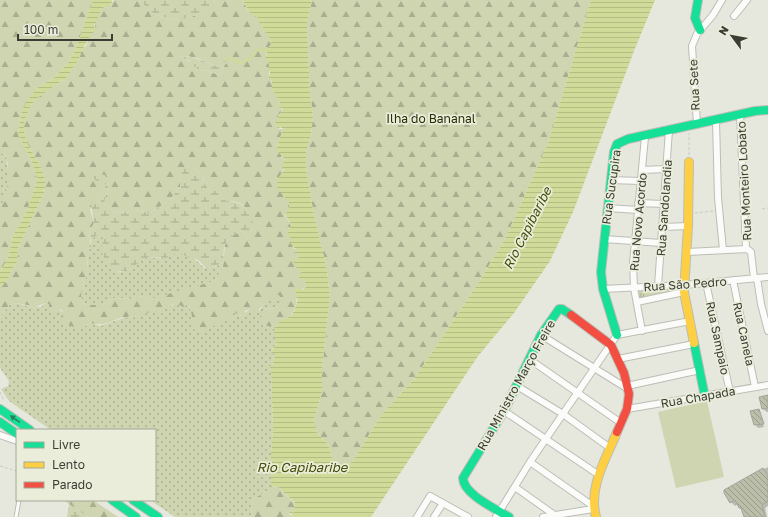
<svg xmlns="http://www.w3.org/2000/svg" width="768" height="517" font-family="'Golos Text',sans-serif">
	<defs>
		<pattern id="grass-dots" width="8" height="8" patternUnits="userSpaceOnUse"><rect width="8" height="8" fill="#ced5b0"/><path d="M2 2h.1M6 6h.1" fill="none" stroke="#a8ae90" stroke-width="1.8" stroke-linecap="round"/></pattern>
		<pattern id="forest-firs" width="22" height="20" patternUnits="userSpaceOnUse"><rect width="22" height="20" fill="#ced5b0"/><path d="M5 1l3.5 6h-7zM16 11l3.5 6h-7z" fill="#a8ae90"/></pattern>
		<pattern id="wetland-marsh" width="20" height="14" patternUnits="userSpaceOnUse"><rect width="20" height="14" fill="#ced5b0"/><path d="M1 5h8M5 5V1M11 12h8M15 12V8" fill="none" stroke="#a8ae90"/></pattern>
		<pattern id="park-tufts" width="24" height="20" patternUnits="userSpaceOnUse"><rect width="24" height="20" fill="#ced5b0"/><path d="M3 7l-1-3M5 7V3M7 7l1-3M15 17l-1-3M17 17v-4M19 17l1-3" fill="none" stroke="#a8ae90"/></pattern>
		<pattern id="water-rules" width="6" height="5" patternUnits="userSpaceOnUse"><rect width="6" height="5" fill="#d1db99"/><path d="M0 2.5h6" fill="none" stroke="#b4bd84"/></pattern>
		<pattern id="building-back-hatch" width="6" height="6" patternUnits="userSpaceOnUse"><rect width="6" height="6" fill="#bbbea8"/><path d="M-1 5l2 2M0 0l6 6M5-1l2 2" fill="none" stroke="#999c8a"/></pattern>
	</defs>
	<rect width="100%" height="100%" fill="#e6e8de"/>
	<path fill="url(#grass-dots)" d="M0,153L5,154C10,169 10,198 0,210Z
		M100,235L104,239C103,249 103,257 109,265C122,285 136,258 148,257C153,257 158,259 164,258C167,258 169,255 172,254C185,250 196,259 204,268L215,267L224,262L223,268L214,281L193,288L151,299L141,296L134,299L114,298L103,305H86L82,302L81,295L87,273L88,252L91,247V241L95,236Z
		M277,293L281,298V303L274,308L264,310L259,323L265,326L276,325C272,339 282,339 270,352L275,353L272,366H269L271,371L273,430L271,453V486L267,491L253,499L251,510L252,517H175L150,500H155V430H51L9,401L1,389L8,386L9,381L0,368V317L9,305L17,303L27,306L41,307L45,303L50,304L85,326L91,323L100,326L129,316L132,318L151,310L172,306L175,303L189,304L192,316L208,330L211,326L234,312L241,316L250,309L260,310L266,301Z"/>
	<path fill="url(#forest-firs)" fill-rule="evenodd" d="M0,0H93L76,48L68,63L54,78L37,88L22,111L18,134L32,162L37,180L27,211L13,236L8,258L0,272V210L8,184V164L5,154L0,153Z
		M114,0C121,0 133,0 139,0C144,3 149,11 155,14C175,25 202,18 215,0H243L248,11L258,18L263,27L262,29L269,35L271,45L265,50L269,65V75L280,104L279,106L283,111L278,115L280,120L278,125V129H284L276,148L282,155L281,157L285,160C284,171 279,177 278,188L290,202L289,210L285,215L291,226L288,233L292,238L293,249H297L298,251L296,254H298V267L302,273L298,276L305,281L306,287L296,292C300,313 283,330 261,325L258,320L264,310L274,308L281,303V298L277,293L276,299C265,297 264,309 254,312L250,309L245,311V315L241,316L234,312L230,321C212,320 200,346 189,322L192,316L189,304L183,307L176,303L166,308L164,313L159,314L156,310L132,318L129,316L125,319L123,317C111,321 104,327 91,323C80,329 69,329 61,318L63,311L59,309L55,313L49,308V304L45,303L36,307L17,303L9,305L0,317V288L8,279L11,271L17,262L18,248L44,193C53,159 6,145 32,104C36,96 54,87 61,81L65,80C67,76 77,62 79,60L81,52L87,44L88,38L95,28V21L101,10L105,6H110ZM181,56C194,55 204,61 216,66L227,61L219,75L205,70L201,71C194,66 189,60 181,56ZM192,166L203,177L204,183L210,191H216L226,201C246,200 248,211 254,227L247,238L242,231L229,237L225,245L223,268L214,281L151,299L141,296L134,299L114,298L103,305H86L82,302L81,295L87,273L88,252L91,247L89,232L94,223L90,209L100,198L106,185L103,182L93,178V173L109,183L104,203L114,211L121,213L134,210L149,213L169,201L180,187L182,169Z
		M312,0H591L548,143L505,239L479,282L414,379L382,414L352,462L343,466L334,464L328,444L317,433L314,420L322,392V368L330,297L327,270L313,210L306,167V152L311,135L313,116L310,95L307,24Z
		M271,486L278,487L295,504L293,514L291,512L289,514L293,517H252L251,510L253,499L267,491Z
		M63,500H93L118,517H88Z"/>
	<path fill="url(#wetland-marsh)" d="M138,0H215C202,18 178,24 157,15C149,12 145,4 138,0Z
		M180,56C193,56 204,61 216,66L222,62L227,61L219,75L205,70L199,71L196,67L191,66L190,61Z
		M192,166L203,177L204,183L210,191H216L226,201C243,201 251,211 254,227L247,238L242,231C226,238 222,244 224,262L208,270L198,260L180,254L171,255L166,258L148,257L126,271L115,272L111,270L100,250L104,239L100,235L95,236L91,241L89,232L94,223L91,204L95,199L100,198L106,185L103,182H98L93,178V172L105,175L109,183L104,203L114,211L121,213L134,210L149,213L169,201L180,187L182,168Z
		M69,504L88,517H67Z"/>
	<path fill="url(#park-tufts)" d="M680,286L681,291L638,299L636,289Z"/>
	<path fill="#ced5b0" d="M707,401L724,477L676,488L658,412Z"/>
	<path fill="url(#water-rules)" d="M93,0H112V2L110,6H105L101,10L94,26L96,30C90,33 80,54 79,60C77,62 67,76 65,80L61,81C54,87 36,97 32,104C6,145 53,159 44,193L18,248L17,262L11,271L8,279L0,288V272L8,258L13,236L27,211L37,180L32,162L18,134L22,111L27,101L37,88L54,78L68,63L76,48Z
		M243,0H312L307,24L310,95L313,116L311,135L306,152V167L313,210L327,270L330,297L322,368V392L314,420L317,433L328,444L334,464L343,466L352,462L382,414L414,379L479,282L505,239L548,143L591,0H655L634,51L573,212L550,261L514,313L478,356L371,517H293L289,511L291,510L293,514L295,503L278,487L271,486V453L273,430L271,371L269,366H272L275,354L270,352C283,340 271,339 275,327C277,324 280,323 281,319L284,320C295,316 295,307 298,299L296,297V292L293,290L298,288L302,290L306,287L305,281L297,276L302,273L296,268L297,267L293,261L299,257L298,254L293,253L298,251L295,248L293,249L294,247L290,243L292,239L287,235L291,225L285,214L289,210V202L277,188L278,178L284,170L282,167L285,160L276,149C279,142 280,134 284,129L280,127L278,129L275,121H279L278,115L283,111L282,108L278,107L280,103L272,88V81L269,78L270,72L268,69L269,65L268,60L265,59L267,53L264,50L271,45C270,37 268,34 262,29L263,27L258,21V18L249,12Z"/>
	<path fill="#0003" d="M768,395V412H767L763,409L760,397Z
		M759,410L761,413H759L764,427L758,428L755,424Z
		M768,467V506L765,508L767,517H746L738,504L735,506L731,502L725,490Z"/>
	<g fill="none" stroke-linecap="round" stroke-linejoin="round">
		<path stroke="#d1db99" stroke-width="2" d="M226,60L229,58L240,63L251,59L256,50H267"/>
	</g>
	<path fill="url(#building-back-hatch)" stroke="#a4a59e" d="M768,395V408L762,409L759,397Z
		M759,409L764,424L754,425L750,411Z
		M763,468L768,476V501L762,505L765,517H744L741,508H739L735,500L730,503L724,493V490Z"/>
	<g fill="none" stroke-linecap="round" stroke-linejoin="round">
		<g stroke="#bcbeb5" stroke-width="5">
			<path id="lane" d="M16,517L19,500"/>
		</g>
		<g stroke="#bcbeb5" stroke-width="8">
			<path id="street" d="M734,16L747,0
				M740,114L746,249
				M716,120L718,198L723,250
				M697,124L692,46L697,34L713,15L722,0
				M642,170L666,169
				M610,180L641,181
				M638,203L664,204
				M607,208L638,210
				M663,227L688,226
				M604,239L661,243
				M687,252L747,249L751,252L754,278
				M757,278L761,304L768,331
				M733,280L755,387
				M706,283L730,392
				M658,286L669,130
				M603,289L685,285L768,277
				M637,302L684,292
				M642,331L634,288L633,263L645,137
				M541,335L628,389
				M529,359L621,423
				M618,359L694,344
				M517,386L563,414L610,448
				M627,386L700,370
				M627,409L768,385
				M504,411L599,475
				M0,435L17,441
				M530,462L593,506
				M515,487L553,514
				M417,517L430,496L468,517
				M434,517L443,503
				M496,517L530,462L617,335L690,321
				M543,517L593,509"/>
		</g>
		<g stroke="#bcbeb5" stroke-width="10">
			<path id="fast" d="M698,0L695,18L700,30
				M617,335L603,289L601,272L614,152L617,144L628,139L755,111L768,110
				M694,343L705,397
				M0,409L30,430
				M0,422L17,434
				M112,500L136,517
				M133,500L158,517
				M509,517C496,509 463,494 463,478L504,411L541,335L559,309H562L571,315"/>
		</g>
		<g stroke="#bcbeb5" stroke-width="10">
			<path id="slow" d="M689,162L688,226L684,292L694,343
				M596,517C588,487 606,459 617,432"/>
		</g>
		<g stroke="#bcbeb5" stroke-width="10">
			<path id="jam" d="M571,315L611,345L624,373L629,394L627,409L617,432"/>
		</g>
		<path stroke="#c9c9c6" stroke-width="1" stroke-dasharray="3 2" stroke-linecap="butt" d="M689,155V133
			M762,209L768,208
			M695,213L713,211
			M0,392L4,401
			M0,466L17,471"/>
		<use href="#lane" stroke="#fbfcfa" stroke-width="3"/>
		<use href="#street" stroke="#fbfcfa" stroke-width="6"/>
		<use href="#fast" stroke="#16e098" stroke-width="8"/>
		<use href="#slow" stroke="#ffcf43" stroke-width="8"/>
		<use href="#jam" stroke="#f24e42" stroke-width="8"/>
	</g>
	<defs><path id="oneway-solid" d="M-6-.8H1V-3.2L6.5 0L1 3.2V.8H-6Z"/></defs>
	<use fill="#2c7e5d" href="#oneway-solid" transform="translate(15 419) rotate(-145)"/>
	<g text-anchor="middle" dominant-baseline="central" stroke-width="3.5" stroke-linejoin="round" paint-order="stroke">
		<g font-size="12" fill="#3b3d35" stroke="#e9edd9">
			<text transform="translate(694 85) rotate(-93)">Rua Sete</text>
			<text transform="translate(744 181) rotate(-93)">Rua Monteiro Lobato</text>
			<text transform="translate(611 187) rotate(-82)">Rua Sucupira</text>
			<text transform="translate(664 208) rotate(-86)">Rua Sandolandia</text>
			<text transform="translate(638 222) rotate(-85)">Rua Novo Acordo</text>
			<text transform="translate(685 284) rotate(-4)">Rua São Pedro</text>
			<text transform="translate(744 334) rotate(78)">Rua Canela</text>
			<text transform="translate(718 338) rotate(78)">Rua Sampaio</text>
			<text transform="translate(516 385) rotate(-61)">Rua Ministro Março Freire</text>
			<text transform="translate(698 397) rotate(-10)">Rua Chapada</text>
		</g>
		<g font-size="12" fill="#292d06" stroke="#e9edd9">
			<text x="431" y="118">Ilha do Bananal</text>
		</g>
		<g font-size="13" font-style="italic" fill="#464d08" stroke="#e9edd9">
			<text transform="translate(527 228) rotate(-63)">Rio Capibaribe</text>
			<text x="302" y="467">Rio Capibaribe</text>
		</g>
	</g>
	<rect x="16" y="429" width="140" height="72" fill="#e9edd9" stroke="#a3a797"/>
	<rect x="24" y="442" width="20" height="6" fill="#16e098" stroke="#a3a797"/>
	<text x="52" y="449" font-size="12" fill="#3b3d35">Livre</text>
	<rect x="24" y="462" width="20" height="6" fill="#ffcf43" stroke="#a3a797"/>
	<text x="52" y="469" font-size="12" fill="#3b3d35">Lento</text>
	<rect x="24" y="482" width="20" height="6" fill="#f24e42" stroke="#a3a797"/>
	<text x="52" y="489" font-size="12" fill="#3b3d35">Parado</text>
	<g transform="translate(732 36) rotate(302)" stroke="#e9edd9" stroke-width="3" paint-order="stroke">
	<path d="M0-3L7 15L0 10L-7 15Z" fill="#3b3d35"/>
	<text y="-6" font-size="11" font-weight="bold" text-anchor="middle" fill="#3b3d35">N</text>
	</g>
	<path d="M18 34v6h94v-6" fill="none" stroke="#3b3d35" stroke-width="2"/>
	<text x="24" y="34" font-size="12" fill="#3b3d35" stroke="#e9edd9" stroke-width="3" paint-order="stroke">100 m</text>
</svg>
